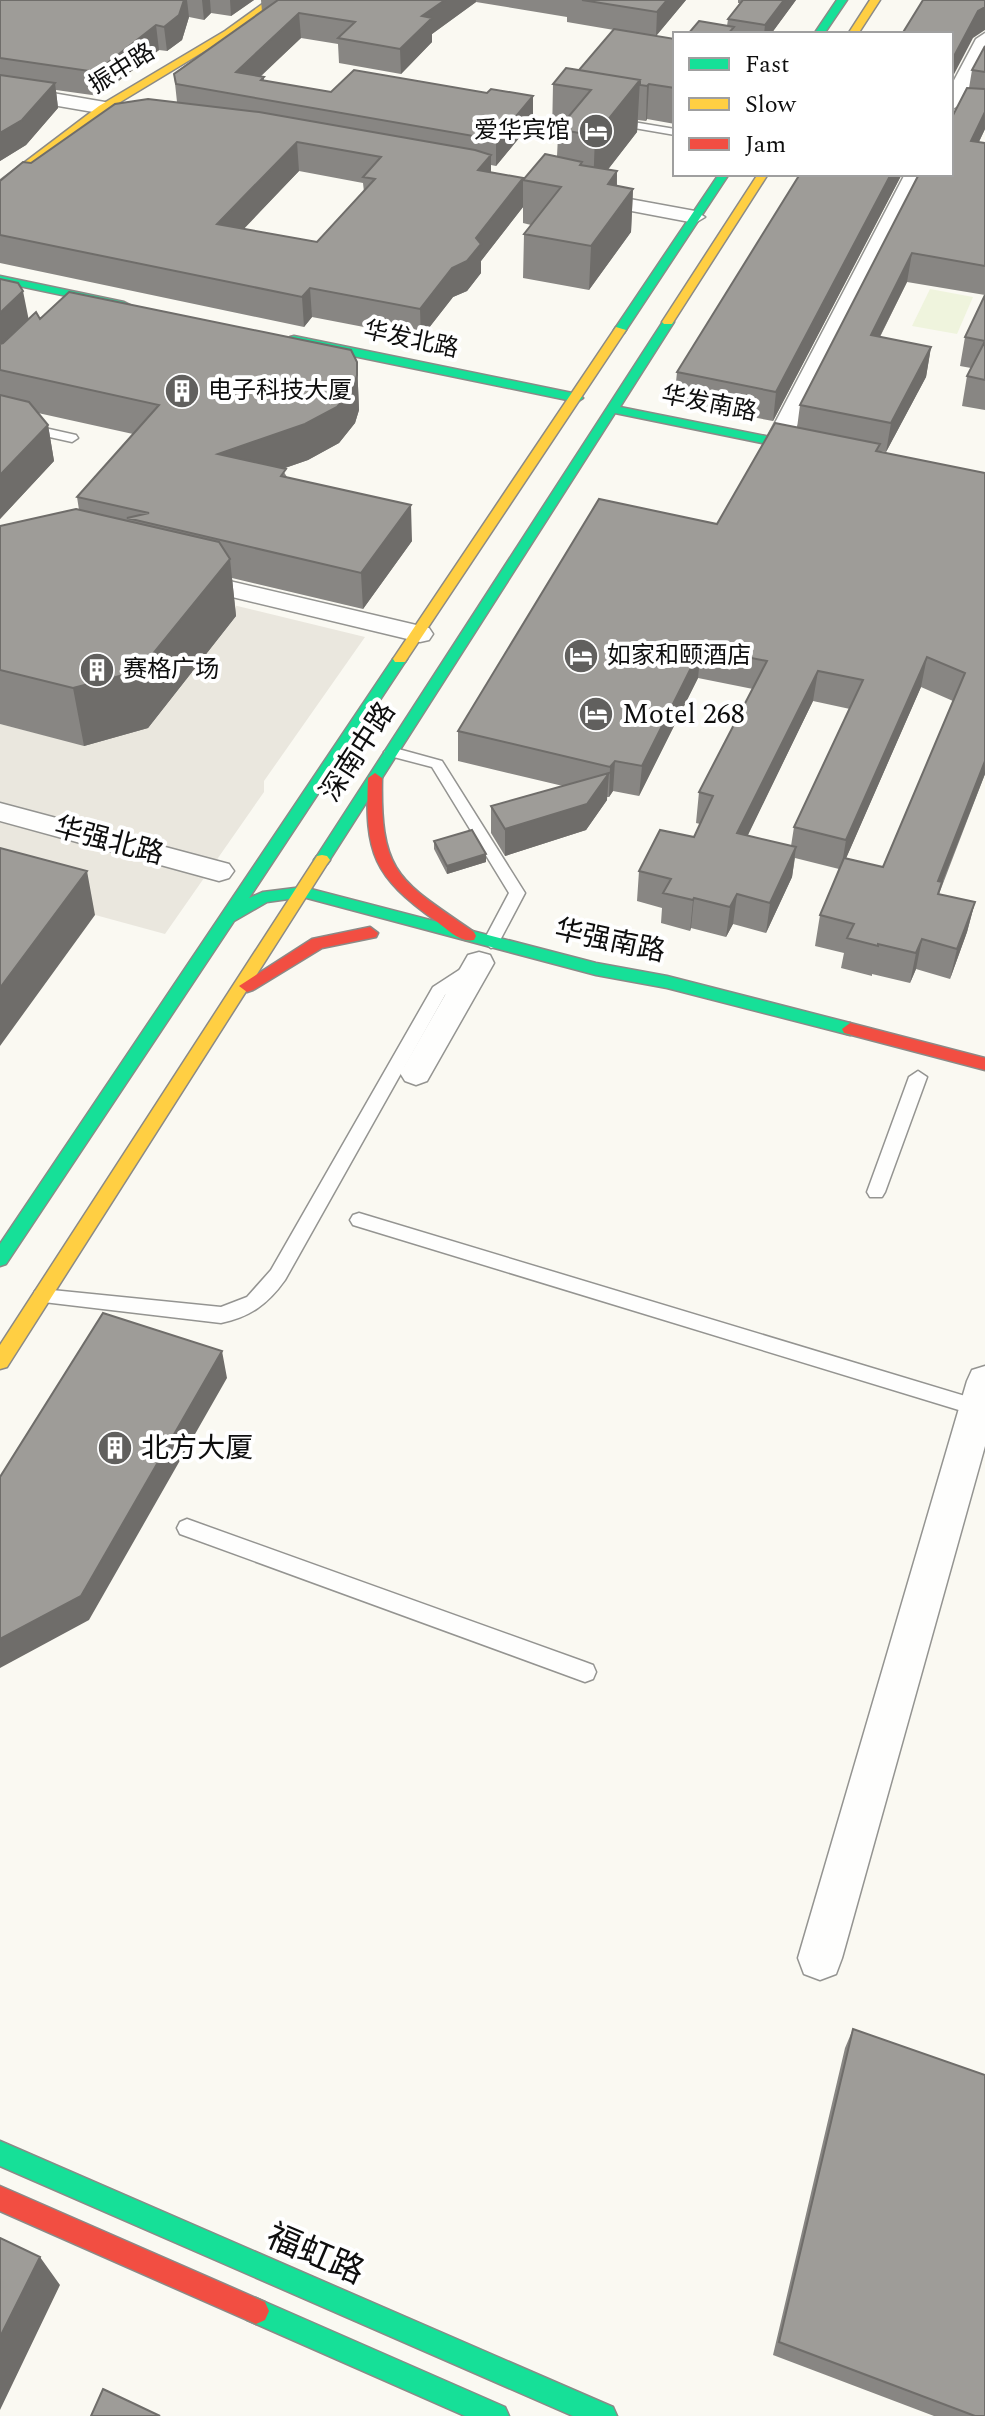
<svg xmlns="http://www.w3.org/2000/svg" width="985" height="2416" font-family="Spectral,'Noto Sans SC',serif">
	<rect width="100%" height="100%" fill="#faf9f2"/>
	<path fill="#eff4dd" d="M930,289L973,297L957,334L912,326Z"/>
	<path fill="#eae7de" d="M229,604L365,637L264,781V792L165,934L0,889V724L84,745Z"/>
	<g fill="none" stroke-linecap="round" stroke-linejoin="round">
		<g stroke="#949491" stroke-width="3">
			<path id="lane" d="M615,119L675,129V135L611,124V120Z
				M0,418L76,435L78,438L72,442L0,426Z
				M391,747L442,761L525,893L497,946L491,948L483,942L509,893L432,767L386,755L384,752Z
				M473,961L479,963L481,967L479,971L445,995L285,1280C268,1304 250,1317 221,1323L35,1301L33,1296L35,1291L42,1289L221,1307L247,1297L271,1270L433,987Z
				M918,1071L927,1077L885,1192L882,1197H870L867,1192L909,1077Z
				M359,1213L985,1402V1418L353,1225L350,1220L353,1215Z
				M187,1519L585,1662L593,1665L596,1672L593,1679L585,1682L180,1534L177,1528L180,1522Z"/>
		</g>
		<g stroke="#949491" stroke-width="3">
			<path id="street" d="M985,33V57L961,104L951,110V86L976,39Z
				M0,84L134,107L144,113L134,119L0,96Z
				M905,174H925L789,442L785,447H769L765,442Z
				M586,191L695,211L705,217L695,223L579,201L576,197L579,193Z
				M187,571L429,628L433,634L429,640L420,642L178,584L174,579L178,574Z
				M0,803L229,864L234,871L229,878L219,881L0,821Z
				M479,952L490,955L494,963L427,1081L416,1085L405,1081L400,1073L405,1065L468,955Z
				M985,1366V1446L842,1958L836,1974L820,1980L804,1974L798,1958L967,1381L972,1370Z"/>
		</g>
		<g stroke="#8b8a87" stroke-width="3">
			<path id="fast" d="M837,0H847L824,34H814Z
				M719,174H729L624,333H616L614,330Z
				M0,276L124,302L130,305L124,308L0,282Z
				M664,320L674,322L620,407L826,448L832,452L826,456L615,413L327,864H317L314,860L317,856Z
				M294,336L577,394L583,398L577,402L290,343V337Z
				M400,655L407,659L249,898L263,892L303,887L596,963L667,976L850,1023L858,1029L856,1033L850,1035L667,988L596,975L303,897L267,902L234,921L6,1264L0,1266V1244L393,659Z
				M0,2141L613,2407L617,2416H573L0,2166Z
				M256,2298L505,2407L509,2416H465L247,2320L243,2311L247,2302Z"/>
		</g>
		<g stroke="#8b8a87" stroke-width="3">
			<path id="slow" d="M268,0H279L231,35L107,110L0,189V181L99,106L225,31Z
				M870,0H880L858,34H848Z
				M758,174H768L672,324H664L662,322Z
				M616,327L626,330L405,662H395L393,659Z
				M322,855L327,856L330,860L327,864L7,1367L0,1369V1345L317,856Z"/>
		</g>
		<g stroke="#8b8a87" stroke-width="3">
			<path id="jam" d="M375,773L382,778C380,875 399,880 474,932L476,936L474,940C460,943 447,929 436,921C373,876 365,854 368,778Z
				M370,927L378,933L376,937L322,948L253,990L247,992L239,986L312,939Z
				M850,1023L985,1058V1070L844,1033L842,1029Z
				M0,2186L265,2302L269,2311L265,2320L256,2324L0,2211Z"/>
		</g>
		<use href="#lane" fill="#fefefd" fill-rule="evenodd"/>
		<use href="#street" fill="#fefefd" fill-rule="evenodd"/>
		<use href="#fast" fill="#16e098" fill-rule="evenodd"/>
		<use href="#slow" fill="#ffcf43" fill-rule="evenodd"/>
		<use href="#jam" fill="#f24e42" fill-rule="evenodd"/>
	</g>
	<path fill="#888683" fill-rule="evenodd" d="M0,0H254L231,16L211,13L204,20L189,17L182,40L167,51L159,50L99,96L56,90L58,108L26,145L0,161Z
		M261,0H686L656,36L675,39V124L647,119L646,121L638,120L637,132L608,169L617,171V186L633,189L631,232L589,290L523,278L524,234L531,225L523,223V180L557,156L558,136L552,135L553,84L579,70L614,30L567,22V17L476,2L432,34V42L401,74L339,63L338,44L301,38L260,76L264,77V81L331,92L487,93L533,96V121L496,166L491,165V172L523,178V207L481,261V273L467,291L453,297L421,338L312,317L304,327L0,263V181L31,163L177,102L174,74L262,12ZM299,171L363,183L364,192L317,242L243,229Z
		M738,0H796L771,34H688L727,26L728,19L740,3H738Z
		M985,46V129L979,142L985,143V295L907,282L880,337L931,347L926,377L886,452L878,451V452L985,473V774L939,894L975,902L967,932L950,979L916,969L910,983L872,974V976L841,968L844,953L815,946L820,915L839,869L795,858L792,877L766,933L733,924L726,937L691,928L690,931L661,923L662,908L637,901L639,871L694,837L700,824L696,823L699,792L753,689L698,678L639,796L613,791L609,797H607V800L586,830L505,856L491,833V806L563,786L458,761V731L717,524L797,428L800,405L969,88L972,70ZM921,687L953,701L883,867L846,858ZM813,701L850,709L794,827L791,846L747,836Z
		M800,174H902L773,421L674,402L677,372Z
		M0,279L28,320L40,319L357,362L359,410L355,423L339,443L308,460L282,469L287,477L412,541L363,609L232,578L236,616L148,728L84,746L0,724V526L79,510L77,497L133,434L38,413L48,425L54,461L0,519Z
		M985,295V410L962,406L967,376L971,368L960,366L965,337Z
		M434,841L486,854V862L447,874L434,849Z
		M853,2029L985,2416H934L773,2355L845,2048Z"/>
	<path fill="#6f6d6a" d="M184,0H187L189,17L182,40L167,51L164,27Z
		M202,0H210L211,13L204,20Z
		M230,0H254L231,16Z
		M445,0H476V2L432,34V42L401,74L400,49L422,16Z
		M667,0H686L656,36L657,12Z
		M784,0H796L771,34H764L765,25Z
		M985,7V30L973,38L951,80L953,58L978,11Z
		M299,13L301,38L241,95L236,72Z
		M156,25L159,50L99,96L96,72Z
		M640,80L637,132L593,189L595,136Z
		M55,83L58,108L26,145L0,161V133Z
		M649,84L647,119L646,121L647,86Z
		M533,96V121L496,166V140Z
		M985,112V129L966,168L971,141Z
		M297,142L299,171L220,254L217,224Z
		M491,155V184L478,170Z
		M617,171L616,213L633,189L631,232L589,290L591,246L608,184Z
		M891,174H902L773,421L776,392Z
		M523,178V207L481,261V273L467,291L453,297L421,338L420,309Z
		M912,253L907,282L866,364L871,335Z
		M310,288L312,317L304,327L302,297Z
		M23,291L30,326L0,355V313Z
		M931,347L926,377L886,452L891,423Z
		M357,362L359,410L355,423L339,443L308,460L222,490L218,454Z
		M48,425L54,461L0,519V475Z
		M411,505L412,541L363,609L361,573Z
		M230,559L236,616L148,728L84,746L73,688Z
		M701,648L698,678L639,796L642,766Z
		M927,657L921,687L841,870L846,840Z
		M818,671L813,701L734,864L737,833Z
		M615,761L613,791L609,797L610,767Z
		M985,761V774L940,888L935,912L938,881Z
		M609,773L607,800L586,830L505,856V829Z
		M796,847L792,877L766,933L770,903Z
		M486,854V862L447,874V866Z
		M87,871L95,915L0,1046V988Z
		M737,894L733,924L726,937L730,907Z
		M694,898L691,928L690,931L693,900Z
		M975,902L967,932L950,979L957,949Z
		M922,939L916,969L910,983L916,953Z
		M222,1351L227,1378L89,1620L0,1668V1639Z
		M40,2257L60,2285L0,2410V2337Z"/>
	<path fill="#9e9c98" stroke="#6f6d6a" stroke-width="2" fill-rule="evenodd" d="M0,0H184L179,15L164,27L156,25L96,72L0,58Z
		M277,0H445L422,16L432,18L400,49L338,38L355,22L299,13L236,72L264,77L261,80L331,92L354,70L487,93L491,89L533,96L496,140L176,84L174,74L278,0Z
		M582,0H667L657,12Z
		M743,0H784L765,25L728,19Z
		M923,0H985V7L978,11L953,58L952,67H951V34H902Z
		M699,21L734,27L728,34H688Z
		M614,29L675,39V88L649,84L647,86L640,85V80L579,70Z
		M985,46V72L972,70Z
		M566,68L640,80L595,136L558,129L591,90L553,84Z
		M0,75L55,83L22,120L0,133Z
		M967,88L985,89V112L971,141L985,143V266L912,253L871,335L931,347L891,423L800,405L919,174H951V119Z
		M148,99L259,112L475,150L491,155L478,170L523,178L476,238L481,244L467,261L452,268L420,309L310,288L302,297L0,235V181L23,162L31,163L115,104ZM297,142L381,157L363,177L375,179L317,242L217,224Z
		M545,154L582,162L580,165L617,171L608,184L633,189L591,246L524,234L561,187L523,180Z
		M800,174H891L776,392L677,372Z
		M0,279L18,283L23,291L0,313Z
		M69,292L351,350L357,362V375L353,388L337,407L305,424L218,454L286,469L281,476L411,505L361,573L127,518L149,513L77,497L159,405L0,370V344L3,343L36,312L40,319Z
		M985,295V341L965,337Z
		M985,341V380L967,376Z
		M0,395L29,402L48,425L0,475Z
		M775,423L880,444L876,451L985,473V761L938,881L942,882L938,894L975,902L957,949L922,939L916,953L878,944V946L847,938L854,924L820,915L844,858L883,867L965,673L927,657L846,840L794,827L863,680L818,671L737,833L796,847L770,903L737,894L730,907L694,898L693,900L663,893L671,879L639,871L660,830L694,837L713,796L699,792L767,661L701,648L642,766L615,761L610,767L458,731L599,499L717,524Z
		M76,509L219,542L230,559L139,671L73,688L0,670V526Z
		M609,773L587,804L505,829L491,806Z
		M472,830L486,854L447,866L434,841Z
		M0,848L87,871L0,988Z
		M103,1313L222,1351L81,1596L0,1639V1477Z
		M853,2029L985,2075V2416H975L779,2342Z
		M0,2238L40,2257L0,2337Z
		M103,2389L160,2416H91Z"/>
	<defs>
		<g id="hotel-disc" transform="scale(1.8)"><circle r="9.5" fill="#61605e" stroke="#fff"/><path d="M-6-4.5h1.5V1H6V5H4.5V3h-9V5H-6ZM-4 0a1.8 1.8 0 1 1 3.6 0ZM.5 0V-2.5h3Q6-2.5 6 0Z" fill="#fff"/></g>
		<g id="building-disc" transform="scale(1.8)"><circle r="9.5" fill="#61605e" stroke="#fff"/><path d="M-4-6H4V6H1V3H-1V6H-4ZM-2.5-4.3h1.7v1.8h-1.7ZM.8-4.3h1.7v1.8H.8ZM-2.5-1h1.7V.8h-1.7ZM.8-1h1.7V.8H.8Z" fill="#fff"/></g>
	</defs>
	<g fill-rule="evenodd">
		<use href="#hotel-disc" x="596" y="131"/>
		<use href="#building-disc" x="182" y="391"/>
		<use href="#hotel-disc" x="581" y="656"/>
		<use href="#building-disc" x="97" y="670"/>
		<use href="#hotel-disc" x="596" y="714"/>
		<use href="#building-disc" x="115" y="1448"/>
	</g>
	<g text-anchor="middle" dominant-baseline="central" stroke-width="8" stroke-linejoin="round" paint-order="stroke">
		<g font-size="24" fill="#0e0e0e" stroke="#fff">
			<text transform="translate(122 69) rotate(-32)">振中路</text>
			<text transform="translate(411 340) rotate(12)">华发北路</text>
			<text transform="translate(709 404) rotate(11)">华发南路</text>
		</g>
		<g font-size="24" fill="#0e0e0e" stroke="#fff" text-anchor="start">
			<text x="570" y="131" text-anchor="end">爱华宾馆</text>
			<text x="208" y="391">电子科技大厦</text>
			<text x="607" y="656">如家和颐酒店</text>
			<text x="123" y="670">赛格广场</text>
		</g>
		<g font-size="28" fill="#0e0e0e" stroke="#fff" text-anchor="start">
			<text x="622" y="714">Motel 268</text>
			<text x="141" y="1448">北方大厦</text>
		</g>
		<g font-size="28" fill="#0e0e0e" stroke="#fff">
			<text transform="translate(358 752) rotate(-57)">深南中路</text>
			<text transform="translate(109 841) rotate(15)">华强北路</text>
			<text transform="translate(610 941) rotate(12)">华强南路</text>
		</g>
		<g font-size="34" fill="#0e0e0e" stroke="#fff">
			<text transform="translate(315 2255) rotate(23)">福虹路</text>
		</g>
	</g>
	<rect x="673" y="32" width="280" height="144" fill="#ffffff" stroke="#9f9f9f" stroke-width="2"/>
	<rect x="689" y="58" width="40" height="12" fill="#16e098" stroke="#9f9f9f" stroke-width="2"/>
	<text x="745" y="72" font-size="24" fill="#0e0e0e">Fast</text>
	<rect x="689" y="98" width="40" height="12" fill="#ffcf43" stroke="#9f9f9f" stroke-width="2"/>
	<text x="745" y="112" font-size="24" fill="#0e0e0e">Slow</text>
	<rect x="689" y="138" width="40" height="12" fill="#f24e42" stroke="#9f9f9f" stroke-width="2"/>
	<text x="745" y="152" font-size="24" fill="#0e0e0e">Jam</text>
</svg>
